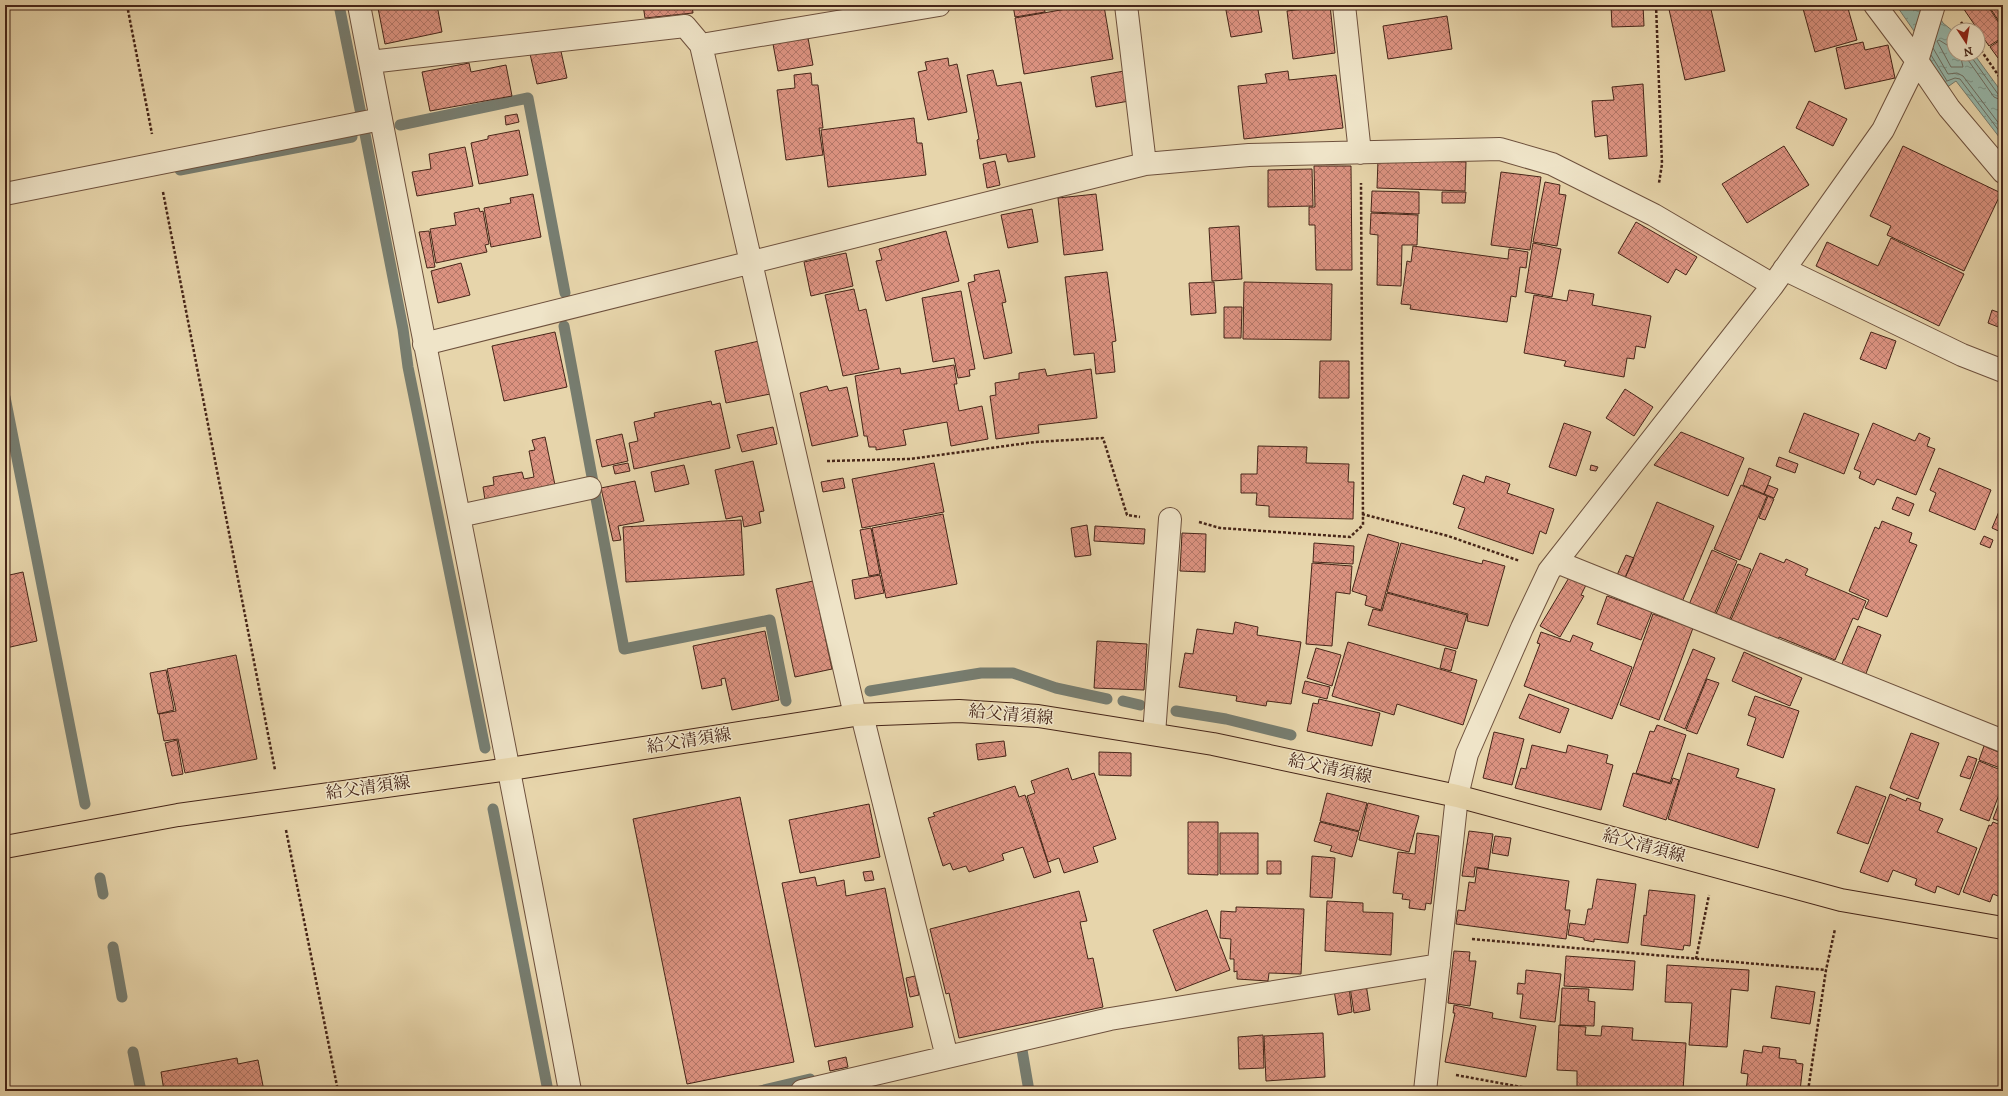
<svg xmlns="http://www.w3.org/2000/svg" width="2008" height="1096" font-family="'IM FELL DW Pica','Noto Serif JP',serif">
	<defs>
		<pattern id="water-ripples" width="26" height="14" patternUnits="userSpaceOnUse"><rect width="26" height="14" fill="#97b8ab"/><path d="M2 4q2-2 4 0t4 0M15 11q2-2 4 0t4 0" fill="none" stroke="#7d958a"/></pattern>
		<pattern id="building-cross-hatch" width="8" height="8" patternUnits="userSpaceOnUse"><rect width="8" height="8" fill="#db9280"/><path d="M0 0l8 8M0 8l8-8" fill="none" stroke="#b37768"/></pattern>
	</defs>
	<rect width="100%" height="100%" fill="#e7d5ab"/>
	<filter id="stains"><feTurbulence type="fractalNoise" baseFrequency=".005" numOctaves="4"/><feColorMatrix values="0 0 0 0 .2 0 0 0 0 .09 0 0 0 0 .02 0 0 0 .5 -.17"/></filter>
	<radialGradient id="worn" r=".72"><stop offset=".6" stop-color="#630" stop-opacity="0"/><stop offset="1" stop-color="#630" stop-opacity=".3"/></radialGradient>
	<path fill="url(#water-ripples)" stroke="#777d70" d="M1896,5H1933L1943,23L1954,32V54H1974L2003,94V142L1956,81L1946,88L1914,31Z"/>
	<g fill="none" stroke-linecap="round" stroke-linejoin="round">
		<path stroke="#6e6e62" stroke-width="1" d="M1954,46L1947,45L1939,40L1937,41L1951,67H1963L1960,54
			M1933,48L1948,74L1957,73L1963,76L2003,129
			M1966,54L1968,60L1994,97L2003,101
			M1971,54L1972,58L1998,94L2003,96
			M1931,55L1947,81L1955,78L1960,79L2003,136"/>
		<path stroke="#777d70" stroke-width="11" d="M339,5L361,114
			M400,125L528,98L565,293
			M365,134L403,329L408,367L485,748
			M180,170L352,137
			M564,326L624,649L770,620L786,701
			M5,397L85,804
			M870,691L981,673H1013L1056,688L1107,699
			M1123,701L1140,705
			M1176,711L1226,719L1291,735
			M493,809L548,1091
			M100,878L103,894
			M113,947L122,997
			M1022,1050L1029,1091
			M133,1052L141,1091
			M760,1091L810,1079"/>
	</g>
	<path fill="url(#building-cross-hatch)" stroke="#462518" d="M395,5H437L442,32L385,44L378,8Z
		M643,5H692L693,13L645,18Z
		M1013,5H1044L1045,12L1015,17Z
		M1089,5H1099L1100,7L1104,6L1113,59L1024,74L1015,18Z
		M1225,5H1263L1264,8L1258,10L1262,32L1231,37Z
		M1303,5H1330L1335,53L1293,59L1287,11L1303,9Z
		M1611,5H1643L1644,26L1612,27Z
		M1668,5H1710L1725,71L1685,80Z
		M1802,5H1847L1857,40L1815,52Z
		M1961,5H1987L2003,29V37L1989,46Z
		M1988,5H1998L2003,13V27Z
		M1447,16L1452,49L1388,59L1383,26Z
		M808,38L813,65L778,71L773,44Z
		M2003,38V55L1998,58L1990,47Z
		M1863,42L1865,50L1888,45L1895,78L1845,89L1836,48Z
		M560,47L567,78L537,84L530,54Z
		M948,58L949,66L957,64L967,112L928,120L918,72L927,70L925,62Z
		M469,63L471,72L506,65L512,96L430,111L422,72Z
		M993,70L997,86L1021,82L1035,157L1008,162L1006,154L980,159L977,140L979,139L967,75Z
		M1124,71L1129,101L1096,107L1091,77Z
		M1288,71L1289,80L1336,75L1343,128L1244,139L1238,86L1267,83L1265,74Z
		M811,73L812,85H818L823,128H819L823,155L786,160L777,90L795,88L794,75Z
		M1643,84L1647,156L1609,159L1607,135L1595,137L1592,101L1614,100L1612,87Z
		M1809,101L1847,119L1833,146L1796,128Z
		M517,114L519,122L506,125L505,116Z
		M914,118L917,143H922L926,175L828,187L821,130Z
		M519,130L528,175L479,184L471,143L488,139V136Z
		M1784,146L1809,185L1747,223L1722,184Z
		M1903,146L2001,193L1964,271L1887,235L1891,226L1870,216Z
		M465,147L473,186L417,196L412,172L431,169L429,154Z
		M1378,160L1466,162L1465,191L1377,188Z
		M995,161L1000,185L987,188L983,164Z
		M1314,166H1351L1352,270H1316L1315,225H1309V207H1315Z
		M1312,169L1313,206L1268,207V170Z
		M1501,172L1541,177L1530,250L1491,245Z
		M1545,182L1560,185L1559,194L1566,195L1557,246L1533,242Z
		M1372,191L1419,192V214L1371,212Z
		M1442,192H1466L1465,203H1442Z
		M533,194L541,237L491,247L484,208L511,203L510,198Z
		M1096,194L1103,250L1064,255L1058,198Z
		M479,208L480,212L483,211L489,244L485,245L487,252L436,263L430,229L456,225L454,213Z
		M1032,209L1038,242L1008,248L1001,215Z
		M1371,213L1418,215L1417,245H1402L1401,286L1377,285L1378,235L1370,234Z
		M1636,222L1697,257L1686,275L1676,269L1668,283L1618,253Z
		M1239,226L1242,279L1212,281L1209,228Z
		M429,231L435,267L427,268L419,232Z
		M946,231L959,281L886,301L876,261L882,260L879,249Z
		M1891,238L1964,274L1939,326L1816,266L1827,242L1878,266Z
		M1533,243L1561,249L1552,297L1525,292Z
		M1413,246L1508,259L1509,249L1528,252L1526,268L1520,267L1516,297L1511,296L1507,322L1410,309L1411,305L1401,304L1407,261L1411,262Z
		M846,253L853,286L811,296L804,262Z
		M461,263L470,295L438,303L431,271Z
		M999,270L1006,302L1002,303L1012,353L984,359L968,283L975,281L974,275Z
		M1107,272L1116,341L1112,342L1115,372L1096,374L1094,353L1074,355L1065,277Z
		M1214,282L1216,313L1191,315L1189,283Z
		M1244,282L1332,284L1331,340L1243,339Z
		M854,289L859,311L866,309L879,369L843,376L825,295Z
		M1569,290L1594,294L1592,305L1651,316L1645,348L1636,346L1634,359L1627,358L1624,377L1564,366L1566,361L1524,353L1534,295L1567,301Z
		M961,291L975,369L969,370L970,376L958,378L954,358L933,362L922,298Z
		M1224,307H1242L1241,338H1224Z
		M1992,310L2003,314L2001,328L1988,323Z
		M555,332L567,387L504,401L492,346Z
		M1871,332L1896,341L1886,369L1860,359Z
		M759,341L770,394L726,403L715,351Z
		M1320,361H1349V398H1319Z
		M954,365L957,384H954L959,411L982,406L988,439L951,446L947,422L903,430L906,445L876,450V447H869L867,436H864L855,376L900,368L901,374Z
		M1045,369L1047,376L1091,369L1097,418L1038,425L1039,433L996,439L990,396L996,395L995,383L1019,379V373Z
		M827,386L829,391L847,387L858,436L812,446L800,393Z
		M1625,389L1653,407L1634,436L1606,418Z
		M711,401L712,405L720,403L730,448L634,469L629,443L638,441L634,422L655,417L654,413Z
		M1804,413L1859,434L1844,474L1789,452Z
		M1564,423L1591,432L1576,476L1549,467Z
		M1873,423L1915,441L1919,433L1930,438L1927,446L1935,449L1916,495L1877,479L1874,485L1859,478L1861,472L1854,469Z
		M773,427L777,444L742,452L737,435Z
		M1681,432L1744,458L1728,496L1654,465Z
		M622,434L628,461L602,467L596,440Z
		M545,437L555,485L485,500L483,487L494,485L493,477L522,472L524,479L534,477L529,451L535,450L532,440Z
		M1258,446L1307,447L1306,463L1349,464L1348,482H1354L1353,519L1269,517V506L1256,505L1257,493H1241V474H1257Z
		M1779,457L1798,464L1795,473L1776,466Z
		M753,461L764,511L759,512L761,523L744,527L742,516L726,519L715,470Z
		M628,463L630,471L615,474L613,466Z
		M934,463L944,512L862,528L852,479Z
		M684,465L689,484L655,492L651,472Z
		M1591,465L1598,467L1596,471L1590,470Z
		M1749,468L1771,477L1764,494L1743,485Z
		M1939,468L1991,490L1975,530L1929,511L1936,493L1930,490Z
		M1463,475L1484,483L1486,476L1510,484L1507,493L1554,509L1546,534L1540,531L1533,554L1458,528L1465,508L1453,504Z
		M843,478L845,488L823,492L821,482Z
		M635,481L644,521L618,526L621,540L613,541L601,488Z
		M1741,485L1767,496L1740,560L1714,549Z
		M1768,485L1778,489L1774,498L1764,494Z
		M1768,496L1774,499L1765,520L1759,518Z
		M1897,497L1914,504L1909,516L1892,509Z
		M1657,502L1714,526L1682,602L1625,578Z
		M2003,502V533L1992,528Z
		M943,514L957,584L886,598L872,528Z
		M741,520L744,575L626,582L623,527Z
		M1882,521L1912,533L1909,542L1917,545L1887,617L1865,608L1869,600L1849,591L1875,527L1879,529Z
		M1087,525L1091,555L1075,557L1071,528Z
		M1095,526L1145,529L1144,544L1094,541Z
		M871,528L880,574L869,576L860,530Z
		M1182,533L1206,534L1205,572L1180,571Z
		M1368,534L1399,543L1381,610L1365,605L1367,596L1352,591Z
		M1984,536L1993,540L1990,548L1980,544Z
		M1314,543L1354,546L1353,564L1313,562Z
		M1401,543L1482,564L1483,560L1505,566L1488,626L1467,621L1468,614L1387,592Z
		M1712,550L1737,561L1713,617L1688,607Z
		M1760,553L1784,563L1786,559L1808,569L1805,575L1866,601L1858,620L1853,618L1835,660L1779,637L1777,641L1730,622Z
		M1626,555L1634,558L1625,578L1617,575Z
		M1312,563L1352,566L1350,594L1336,592L1332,646L1306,644Z
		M1738,564L1751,569L1729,621L1715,616Z
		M23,572L37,641L6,648L5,576Z
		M880,575L884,593L855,599L852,580Z
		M1570,576L1586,585L1581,595L1584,596L1560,637L1540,626Z
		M813,581L832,669L795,677L776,589Z
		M1387,593L1467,615L1457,649L1368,625L1373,609L1382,611Z
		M1607,596L1652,612L1641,640L1597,624Z
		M1653,614L1693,628L1659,720L1620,705Z
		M1235,622L1258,627L1257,635L1301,642L1291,704L1267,701L1266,706L1236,701L1237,696L1179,687L1185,653L1193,654L1197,629L1233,634Z
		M1858,626L1881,635L1865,676L1841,666Z
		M765,631L779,700L732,710L725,678L721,679L722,685L702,689L693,646Z
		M1541,632L1570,642L1573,635L1593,643L1590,650L1632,667L1612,719L1524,686L1540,644L1537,643Z
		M1097,641L1147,644L1144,690L1094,688Z
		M1348,642L1477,680L1463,725L1397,704L1394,715L1332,696Z
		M1316,648L1341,655L1332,686L1307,678Z
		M1445,648L1456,651L1451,671L1440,668Z
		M1693,649L1715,658L1685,729L1664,720Z
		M1744,652L1802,678L1790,706L1732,681Z
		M236,655L257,759L185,773L178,739L164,741L159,714L176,711L167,669Z
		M166,670L174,710L158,714L150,673Z
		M1707,679L1719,683L1697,734L1686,730Z
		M1305,681L1330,687L1327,699L1302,693Z
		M1529,694L1569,709L1560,733L1519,718Z
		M1755,696L1799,711L1783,758L1747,745L1756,718L1748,715Z
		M1319,699L1380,713L1372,746L1307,731L1313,703L1318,704Z
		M1657,725L1686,735L1670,783L1636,773L1650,731L1654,732Z
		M1494,732L1524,739L1512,785L1483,778Z
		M1911,733L1939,743L1918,799L1890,788Z
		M177,740L183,774L172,776L165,743Z
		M1004,741L1006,756L978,760L976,744Z
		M1532,745L1566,753L1568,745L1608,755L1606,763L1613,765L1601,810L1515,788L1521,768L1526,769Z
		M1984,746L2003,754V769L1979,760Z
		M1099,752L1131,753V776L1099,775Z
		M1688,753L1739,769L1736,777L1775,789L1758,848L1668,819Z
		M1968,756L1977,759L1970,779L1960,776Z
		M1979,761L2003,771V784L1989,821L1960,810Z
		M1068,768L1072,780L1094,773L1116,839L1093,847L1098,862L1064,873L1059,858L1048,862L1027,796L1035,793L1031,781Z
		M1633,773L1671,784L1673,778L1679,780L1666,820L1623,806Z
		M1015,786L1019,797L1025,795L1051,872L1034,878L1023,847L1002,854L1004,860L969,872L966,866L953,870L950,863L943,866L928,818L935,816L933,813Z
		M1856,786L1886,797L1868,844L1837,833Z
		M2003,792V822L1993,819Z
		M1327,793L1367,803L1359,831L1320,821Z
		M1890,794L1906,801L1907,798L1921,803L1919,810L1943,819L1937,832L1977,848L1959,895L1937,886L1935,893L1915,885L1917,879L1893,870L1888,882L1860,872Z
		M740,797L794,1062L687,1084L633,819Z
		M1368,803L1419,816L1409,852L1359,840Z
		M869,804L880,857L800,873L789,820Z
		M1188,822H1218V875L1188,874Z
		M1320,822L1359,832L1352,857L1330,851L1332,846L1314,841Z
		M1993,822L2003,826V898L1993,894L1990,902L1963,892L1989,825L1991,826Z
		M1469,831L1493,834L1488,869L1475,867L1474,877L1462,876Z
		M1220,833H1258V874H1220Z
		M1417,833L1439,836L1431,904L1426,903L1425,910L1409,908L1410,900L1402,899L1403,894L1393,893L1398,852L1415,854Z
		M1495,836L1511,838L1508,856L1492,853Z
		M1312,856L1335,858L1332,898L1310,897Z
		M1267,861H1281V874H1267Z
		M1477,868L1569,881L1565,910H1570L1566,939L1456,924L1458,910L1465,911L1469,882L1475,883Z
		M872,871L874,880L865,881L863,872Z
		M815,877L817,886L844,880L846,896L885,888L913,1027L815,1047L782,883Z
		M1597,879L1636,884L1628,943L1594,939V942L1584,940V938L1568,935L1570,923L1585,925L1588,909H1592Z
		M1649,890L1695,895L1690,946L1684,945L1683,950L1641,945L1644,915L1646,916Z
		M1079,891L1087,921L1080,922L1088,959L1093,958L1103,1007L959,1038L949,993L946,994L930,929Z
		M1327,901L1363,903V912L1393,913L1391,955L1325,951Z
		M1236,907L1304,909L1301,974L1269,973L1268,981L1237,979V971L1234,972V959H1230L1231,939L1220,938L1221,911L1236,912Z
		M1207,910L1230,970L1176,991L1153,930Z
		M1454,951L1470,952L1469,961H1476L1470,1006L1448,1003Z
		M1566,956L1635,961L1633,990L1564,986Z
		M1667,965L1749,970L1748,991L1731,989L1727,1047L1689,1045L1692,1003L1665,1002Z
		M1526,970L1561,974L1555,1022L1520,1018L1523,994H1517L1518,983L1525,984Z
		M915,976L919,995L910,997L906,978Z
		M1366,984L1370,1010L1354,1013L1350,987Z
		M1776,986L1815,992L1810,1024L1771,1018Z
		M1349,987L1352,1012L1338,1015L1334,990Z
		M1562,988L1589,989L1588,1001L1595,1002L1594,1026L1560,1025Z
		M1454,1005L1493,1013L1492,1018L1536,1026L1526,1077L1445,1062L1455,1013H1453Z
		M1559,1025L1586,1027L1585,1035L1601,1036L1602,1026L1633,1028L1632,1040L1686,1043L1683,1091L1577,1090V1071L1557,1070Z
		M1323,1033L1325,1077L1266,1081L1264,1036Z
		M1263,1035L1264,1068L1239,1069L1238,1037Z
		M1763,1046L1780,1048L1779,1058L1796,1060V1063L1803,1064L1800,1091H1746L1748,1074L1741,1073L1744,1050L1762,1053Z
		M846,1057L848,1067L830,1071L828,1061Z
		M237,1058L238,1064L258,1060L264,1091H164L161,1072Z
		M47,1088L48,1091H31Z"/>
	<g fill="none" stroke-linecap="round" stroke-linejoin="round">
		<g stroke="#6e513d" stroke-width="24">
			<path id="minor" d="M359,5C428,367 503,728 570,1091
				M1126,5L1145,164
				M1344,5L1360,153
				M1875,5L1917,61L1949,108L2003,172
				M370,62L685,26L701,45
				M5,194L381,119
				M1784,269L1962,355L2003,371
				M424,344L1145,164L1249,155L1500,149L1552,164L1654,215L1773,285
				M459,516L590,488
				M1557,562L2003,741
				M855,715L701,45L939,5
				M862,715L947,1057
				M1154,734L1170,519
				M802,1091L1110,1019L1439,965
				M1425,1091L1457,796L1467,754L1522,628L1549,571L1773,285L1883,130L1917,61L1934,5"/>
		</g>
		<g stroke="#462518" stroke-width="24">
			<path id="major" d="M5,847L178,815L510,769L855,715L959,711L1038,716L1213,744L1457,796L1841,900L2003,928"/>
		</g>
		<path stroke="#462518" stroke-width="2.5" stroke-dasharray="3 2" stroke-linecap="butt" d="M127,5L152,134
			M1656,5L1662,164L1659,183
			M1961,22L1967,30
			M1978,46L2003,82
			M163,192L275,770
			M827,461L910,459L1035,442L1103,438L1127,515L1140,517
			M1362,514L1448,536L1520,561
			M1199,522L1220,528L1350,537L1363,525L1361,183
			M286,830L338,1091
			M1472,939L1826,970
			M1696,959L1709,895
			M1456,1075L1543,1091
			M1808,1091L1826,970L1835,929"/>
		<use href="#minor" stroke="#efe4c8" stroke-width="22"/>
		<use href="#major" stroke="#e7d5ab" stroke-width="22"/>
	</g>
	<g text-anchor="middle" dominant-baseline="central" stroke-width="3" stroke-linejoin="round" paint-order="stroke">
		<g font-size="17" fill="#462518" stroke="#efe4c8">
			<text transform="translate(1011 715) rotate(5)">給父清須線</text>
			<text transform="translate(689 741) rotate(-9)">給父清須線</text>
			<text transform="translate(1330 769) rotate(12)">給父清須線</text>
			<text transform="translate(368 788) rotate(-8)">給父清須線</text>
			<text transform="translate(1644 846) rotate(15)">給父清須線</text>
		</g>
	</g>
	<rect width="2008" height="1096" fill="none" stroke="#e7d5ab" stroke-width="20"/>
	<rect x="6" y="6" width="1996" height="1084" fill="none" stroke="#462518" stroke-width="2"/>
	<rect x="10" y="10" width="1988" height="1076" fill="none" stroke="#462518"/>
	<g transform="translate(1966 42) rotate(168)"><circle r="19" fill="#efe4c8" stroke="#ab9882"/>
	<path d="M0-3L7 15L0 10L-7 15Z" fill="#8f2418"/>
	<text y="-6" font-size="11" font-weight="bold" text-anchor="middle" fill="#462518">N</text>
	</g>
	<rect width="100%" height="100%" filter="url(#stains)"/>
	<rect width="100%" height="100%" fill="url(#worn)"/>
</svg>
